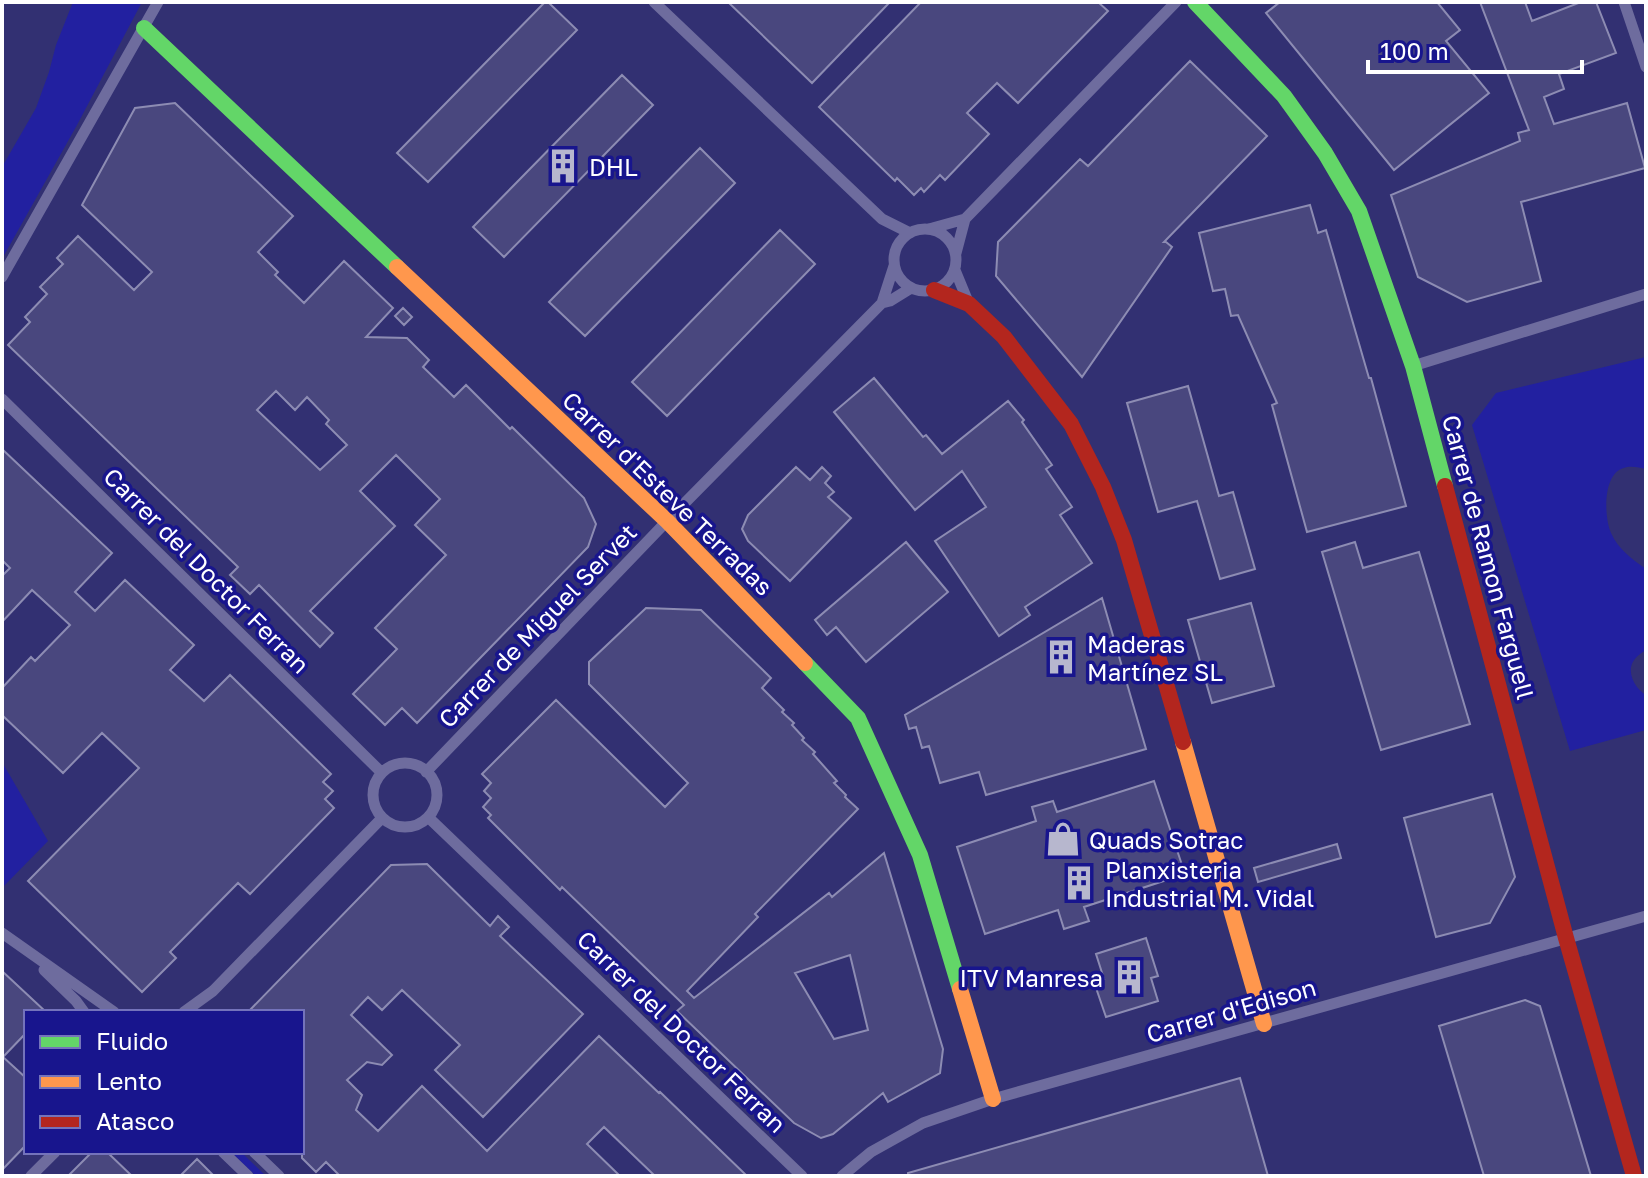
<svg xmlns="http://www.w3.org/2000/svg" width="1648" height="1178" font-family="'Golos Text',sans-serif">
	<rect width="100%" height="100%" fill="#323072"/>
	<path fill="#2220a0" d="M73,2H142L77,125L2,259V167L36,108L49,72L56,45Z
		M1646,357V469C1638,467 1629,465 1621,469C1603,477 1604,517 1611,533C1618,549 1632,559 1646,569V650C1630,659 1626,671 1637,687C1640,691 1644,693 1646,697C1648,705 1646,721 1646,730L1570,751L1472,425L1496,393Z
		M2,762L48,841L2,888Z
		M231,1152H241L266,1176H256Z"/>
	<path fill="#49477e" stroke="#8d8cb3" stroke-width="2" fill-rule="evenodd" d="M545,2H548L577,30L428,182L397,153Z
		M728,2H890L812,83Z
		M921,2H1098L1108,11L1018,103L997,83L967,113L989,134L945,180L940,175L924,192L921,188L914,195L897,178L895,181L819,107Z
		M1280,2H1437L1460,30L1446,41L1489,93L1394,170L1266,13Z
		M1480,2H1525L1532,21L1581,2H1596L1616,53L1559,74L1564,89L1544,97L1554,124L1627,103L1645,168L1521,202L1541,281L1467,302L1418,277L1391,195L1520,141L1518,133L1529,130Z
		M1190,61L1267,136L1164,242H1166L1172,247L1082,377L996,276L998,242L1080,159L1088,166Z
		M622,75L653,105L504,257L473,227Z
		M175,103L293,216L258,252L278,272L275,275L304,303L344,261L393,308L366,337L407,338L429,360L423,367L454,397L466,385L510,429L512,427L584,498L596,524L588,547L417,723L402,708L385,725L353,694L397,649L375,628L446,555L415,525L440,499L396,455L360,491L395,526L310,611L333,633L320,647L259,585L250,594L230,575L238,567L8,345L30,322L25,317L47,294L40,287L63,264L57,258L78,236L134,290L152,272L82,205L135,108ZM276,391L295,410L307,397L329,420L326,424L347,445L320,470L257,410Z
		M700,148L735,183L585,336L549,302Z
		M1310,205L1318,233L1326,230L1369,378H1371L1406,506L1307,532L1272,405L1277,403L1238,315L1231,316L1225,289L1213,291L1199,233Z
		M780,230L815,264L667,416L632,382Z
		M403,308L412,317L404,325L395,316Z
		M874,378L923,437L926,435L942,454L1008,401L1024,420L1022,422L1052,465L1046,469L1072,507L1060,515L1092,563L1025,607L1030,615L999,636L935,541L986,507L962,471L915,510L834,412Z
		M1188,386L1219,496L1233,492L1255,569L1220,579L1197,501L1158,512L1127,403Z
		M2,449L112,553L75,592L95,611L125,580L194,645L170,670L204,701L230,675L331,774L323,782L333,791L325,799L334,808L250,894L238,883L170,952L176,958L142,992L28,881L139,768L102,733L63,773L2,715V688L31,657L35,661L70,625L32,590L2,622V576L10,568L2,560Z
		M796,467L810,480L822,467L831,476L825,483L834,492L828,497L851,518L790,581L748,541L742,529L748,515Z
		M906,542L948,592L866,662L836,627L827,635L815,620Z
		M1355,542L1363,568L1419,552L1470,724L1381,750L1322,552Z
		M1102,598L1146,749L986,795L979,772L940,783L929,746L922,748L916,727L909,729L905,715Z
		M1251,603L1274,686L1212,703L1188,620Z
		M646,608L701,610L771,678L762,688L784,710L782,712L794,723L792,725L804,738L802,740L815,752L813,754L837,781L834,783L846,795L845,797L858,809L755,914L758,917L687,991L694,998L829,893L832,897L884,853L943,1049L940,1073L888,1102L883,1093L833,1134L821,1138L794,1123L677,1011L684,1005L562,887L560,890L488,818L491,815L483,807L491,798L484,791L491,783L482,774L556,700L665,807L688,783L589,684V662ZM850,955L868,1030L834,1039L795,973Z
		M1154,781L1185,874L1084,907L1089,921L1064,929L1058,910L985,934L957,847L1036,821L1032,807L1053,801L1057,812Z
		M1492,794L1515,877L1490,923L1436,937L1404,818Z
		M1337,844L1341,858L1258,882L1254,868Z
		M427,864L490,926L498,916L509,927L500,936L583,1014L483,1117L435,1070L460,1045L402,990L382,1010L368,997L351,1015L392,1055L382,1065L367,1062L347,1080L362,1095L356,1110L378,1131L422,1086L487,1151L599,1036L659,1093L660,1092L747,1176H655L604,1127L587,1144L620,1176H340L326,1162L316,1172L302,1158V1012H248L391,865Z
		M1146,938L1158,976L1151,978L1158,1001L1106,1017L1094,982L1104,979L1096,954Z
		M2,971L46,1012H26V1033L3,1057L26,1078V1145L2,1170Z
		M1525,1000L1540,1006L1591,1176H1484L1439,1026Z
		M1240,1078L1268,1176H908V1173Z
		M92,1152H107L132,1176H68Z
		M197,1159L214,1176H180Z"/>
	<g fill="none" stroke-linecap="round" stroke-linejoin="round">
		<path stroke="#6e6c9e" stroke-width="11" d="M654,2L882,219L910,233
			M1624,2L1646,67
			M894 260a31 31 0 1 1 62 0a31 31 0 1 1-62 0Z
			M929,229L965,219L1176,2
			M956,253L965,219
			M955,270L969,304
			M2,277L158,2
			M882,303L894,266
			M1413,366L1646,294
			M2,399L382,773
			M373 795a32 32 0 1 1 64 0a32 32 0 1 1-64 0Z
			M426,772L667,521L882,303L890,301L911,288
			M428,817L802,1176
			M2,933L114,1012
			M44,970L76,1001L84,1012
			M184,1012L213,991L382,818
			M223,1152L248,1176
			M254,1152L279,1176
			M31,1176L55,1152
			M842,1176L871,1152L923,1123L993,1099L1646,916"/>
		<path stroke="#63d668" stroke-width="16" d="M1195,2L1284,96L1325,153L1359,211L1413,366L1445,486
			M144,28L397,267
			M805,663L858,718L920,855L960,989"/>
		<path stroke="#ff974d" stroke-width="16" d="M397,267L667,521L805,663
			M1183,742L1264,1024
			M960,989L993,1099"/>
		<path stroke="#b3261e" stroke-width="16" d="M934,290L969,304L1004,337L1071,424L1103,487L1124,540L1183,742
			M1445,486L1566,938L1634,1176"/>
	</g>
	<defs>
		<g id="building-bare" transform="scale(2.76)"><path d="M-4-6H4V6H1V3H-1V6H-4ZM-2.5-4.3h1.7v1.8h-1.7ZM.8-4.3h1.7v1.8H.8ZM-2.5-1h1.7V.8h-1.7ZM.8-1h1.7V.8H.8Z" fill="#b7b7ce" stroke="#18158d" stroke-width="2.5" paint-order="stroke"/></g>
		<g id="shop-bare" transform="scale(2.76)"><path d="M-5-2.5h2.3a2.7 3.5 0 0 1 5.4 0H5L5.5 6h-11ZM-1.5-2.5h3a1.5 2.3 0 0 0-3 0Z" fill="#b7b7ce" stroke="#18158d" stroke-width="2.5" paint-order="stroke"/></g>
	</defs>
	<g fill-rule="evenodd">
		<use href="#building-bare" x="563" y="166"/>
		<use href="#building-bare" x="1061" y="657"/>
		<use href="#shop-bare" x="1063" y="839"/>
		<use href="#building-bare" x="1079" y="883"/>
		<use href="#building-bare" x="1129" y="977"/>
	</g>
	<g text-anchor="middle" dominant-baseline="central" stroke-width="7" stroke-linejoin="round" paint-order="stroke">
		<g font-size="24" fill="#fff" stroke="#18158d" text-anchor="start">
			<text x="589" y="166">DHL</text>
			<text x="1087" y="643">Maderas<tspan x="1087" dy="28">Martínez SL</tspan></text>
			<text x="1089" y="839">Quads Sotrac</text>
			<text x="1105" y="869">Planxisteria<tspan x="1105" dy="28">Industrial M. Vidal</tspan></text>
			<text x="1103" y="977" text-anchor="end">ITV Manresa</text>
		</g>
		<g font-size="24" fill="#fff" stroke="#18158d">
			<text transform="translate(668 493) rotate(44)">Carrer d'Esteve Terradas</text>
			<text transform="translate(1489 557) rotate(75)">Carrer de Ramon Farguell</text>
			<text transform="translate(207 570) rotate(45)">Carrer del Doctor Ferran</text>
			<text transform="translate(537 625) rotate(-46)">Carrer de Miguel Servet</text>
			<text transform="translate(1231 1010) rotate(-16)">Carrer d'Edison</text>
			<text transform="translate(682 1031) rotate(44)">Carrer del Doctor Ferran</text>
		</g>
	</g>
	<rect width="1648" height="1178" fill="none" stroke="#ffffff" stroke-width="8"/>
	<rect x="24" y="1010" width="280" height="144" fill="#18158d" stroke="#7473bb" stroke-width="2"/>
	<rect x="40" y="1036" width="40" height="12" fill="#63d668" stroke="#7473bb" stroke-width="2"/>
	<text x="96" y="1050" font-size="24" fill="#ffffff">Fluido</text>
	<rect x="40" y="1076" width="40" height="12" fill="#ff974d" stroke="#7473bb" stroke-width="2"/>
	<text x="96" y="1090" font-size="24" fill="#ffffff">Lento</text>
	<rect x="40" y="1116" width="40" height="12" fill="#b3261e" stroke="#7473bb" stroke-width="2"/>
	<text x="96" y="1130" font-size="24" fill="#ffffff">Atasco</text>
	<path d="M1368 60v12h214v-12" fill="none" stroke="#ffffff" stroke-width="4"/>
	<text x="1380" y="60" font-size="24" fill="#ffffff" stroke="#18158d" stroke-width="6" paint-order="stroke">100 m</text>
</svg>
